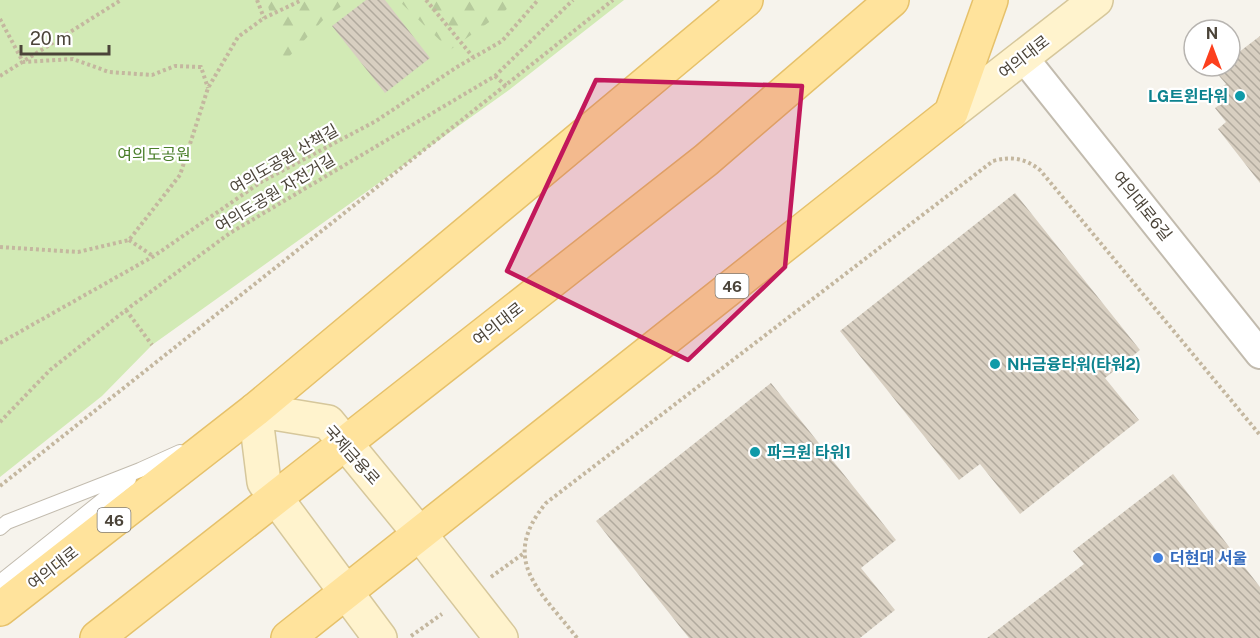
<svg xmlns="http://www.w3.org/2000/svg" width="1260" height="638" font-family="'Public Sans','Noto Sans KR',sans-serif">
	<defs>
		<pattern id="forest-firs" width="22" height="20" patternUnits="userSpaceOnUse" patternTransform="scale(1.5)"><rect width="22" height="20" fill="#d2eab5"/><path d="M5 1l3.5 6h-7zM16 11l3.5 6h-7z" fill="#b6ca9c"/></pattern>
		<pattern id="building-back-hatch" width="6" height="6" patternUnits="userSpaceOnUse" patternTransform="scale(1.5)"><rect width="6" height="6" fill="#d8cfc1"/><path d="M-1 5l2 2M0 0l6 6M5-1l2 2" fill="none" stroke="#b1aa9e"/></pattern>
	</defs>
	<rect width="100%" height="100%" fill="#f6f3ec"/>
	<path fill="#d2eab5" d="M0,0H624L509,90L152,345L102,396L0,477Z"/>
	<path fill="url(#forest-firs)" d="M266,0H350L325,18L285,61Z
		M398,0H512L506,10L450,50Z"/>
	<path fill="url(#building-back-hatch)" d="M366,0H385L430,58L385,93L332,26Z
		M1260,36V183L1218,129L1226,122L1215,108L1225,101L1217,91L1226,84L1215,71L1222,66H1230V59Z
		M1015,193L1140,350L1105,378L1139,420L1020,514L980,464L959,480L840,331Z
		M771,383L896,540L861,568L895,610L860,638H689L596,521Z
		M1173,474L1260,587V638H987L1084,564L1073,551Z"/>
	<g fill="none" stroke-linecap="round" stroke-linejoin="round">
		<g stroke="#c2bbae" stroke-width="16">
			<path id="lane" d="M0,528L7,522L140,470L180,452
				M0,582L129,479"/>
		</g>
		<g stroke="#c2bbae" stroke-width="32">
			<path id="street" d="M1023,57L1260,354"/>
		</g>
		<g stroke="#d6c79b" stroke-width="36">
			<path id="secondary" d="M951,113L1096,0
				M380,638L264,482L255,410L328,422L419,533L501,638"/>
		</g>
		<g stroke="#e6c16a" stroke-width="36">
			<path id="primary" d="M0,609L255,410L746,0
				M97,638L706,160L892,0
				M288,638L951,113L991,0"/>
		</g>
		<path stroke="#c4b79f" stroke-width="4" stroke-dasharray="3 3" stroke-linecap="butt" d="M257,0L264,18
			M426,0L473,57
			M0,19L23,62L73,59L109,72L152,75L175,66L201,67L208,88
			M0,76L121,0
			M495,76L506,86
			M129,240L153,256
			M0,247L78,252L129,240L180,175L208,88L238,37L264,18L302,0
			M126,310L152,345
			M0,343L154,256L261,182L376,121L457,67L502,41L538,0
			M0,422L50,370L126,310L230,233L495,76L573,0
			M0,486L613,0
			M491,577L524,553
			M411,636L442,614
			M577,638C541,591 498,561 546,503L993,161C1011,156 1025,158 1040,170L1260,435"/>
		<use href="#lane" stroke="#fff" stroke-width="14"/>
		<use href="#street" stroke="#fff" stroke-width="28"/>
		<use href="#secondary" stroke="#fff3cd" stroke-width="33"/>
		<use href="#primary" stroke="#ffe39c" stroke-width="33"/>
	</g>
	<path fill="#c2185b" fill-opacity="0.2" stroke="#c2185b" stroke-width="4.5" stroke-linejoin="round" d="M596,80L802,86L785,267L688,360L507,271Z"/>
	<g fill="#0f9aa8" stroke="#fff" stroke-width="2">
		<circle cx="1240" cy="96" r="6"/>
		<circle cx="995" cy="364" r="6"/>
		<circle cx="755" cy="452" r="6"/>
	</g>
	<circle fill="#3f7fe0" stroke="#fff" stroke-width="2" cx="1158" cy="558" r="6"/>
	<g text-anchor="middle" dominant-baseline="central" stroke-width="4.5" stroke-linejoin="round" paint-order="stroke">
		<g fill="#fff" stroke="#817c74" stroke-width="1.5">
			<rect x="715.5" y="274" width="33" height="24" rx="4.5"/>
			<rect x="97.5" y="508" width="33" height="24" rx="4.5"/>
		</g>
		<g font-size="15" font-weight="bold" fill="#4b4439">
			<text x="732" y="286">46</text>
			<text x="114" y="520">46</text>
		</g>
		<g font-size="16" fill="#4b4439" stroke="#fff">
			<text transform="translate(1024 57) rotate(-38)">여의대로</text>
			<text transform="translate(284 159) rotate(-30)">여의도공원 산책길</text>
			<text transform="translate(275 193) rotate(-31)">여의도공원 자전거길</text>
			<text transform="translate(1142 206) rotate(51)">여의대로6길</text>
			<text transform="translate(498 324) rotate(-38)">여의대로</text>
			<text transform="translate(352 455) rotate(48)">국제금융로</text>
			<text transform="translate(53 568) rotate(-38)">여의대로</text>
		</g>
		<g font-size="16" font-weight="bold" fill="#0d838f" stroke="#fff" text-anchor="start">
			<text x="1228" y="96" text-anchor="end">LG트윈타워</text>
			<text x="1007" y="364">NH금융타워(타워2)</text>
			<text x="767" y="452">파크원 타워1</text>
		</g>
		<g font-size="16" fill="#4a7f2a" stroke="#fff">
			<text x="154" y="154">여의도공원</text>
		</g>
		<g font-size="16" font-weight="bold" fill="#366cbe" stroke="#fff" text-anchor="start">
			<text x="1170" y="558">더현대 서울</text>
		</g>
	</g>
	<g transform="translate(1212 48)"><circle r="28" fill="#ffffff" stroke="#b7b4b0" stroke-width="1.5"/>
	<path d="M0-4.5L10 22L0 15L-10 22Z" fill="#fc3f1d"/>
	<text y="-9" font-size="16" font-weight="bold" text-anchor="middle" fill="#4b4439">N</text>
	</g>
	<path d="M21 45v9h88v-9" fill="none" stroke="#4b4439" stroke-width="3"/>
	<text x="30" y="45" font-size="18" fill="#4b4439" stroke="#ffffff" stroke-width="4.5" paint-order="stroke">20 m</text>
</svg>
